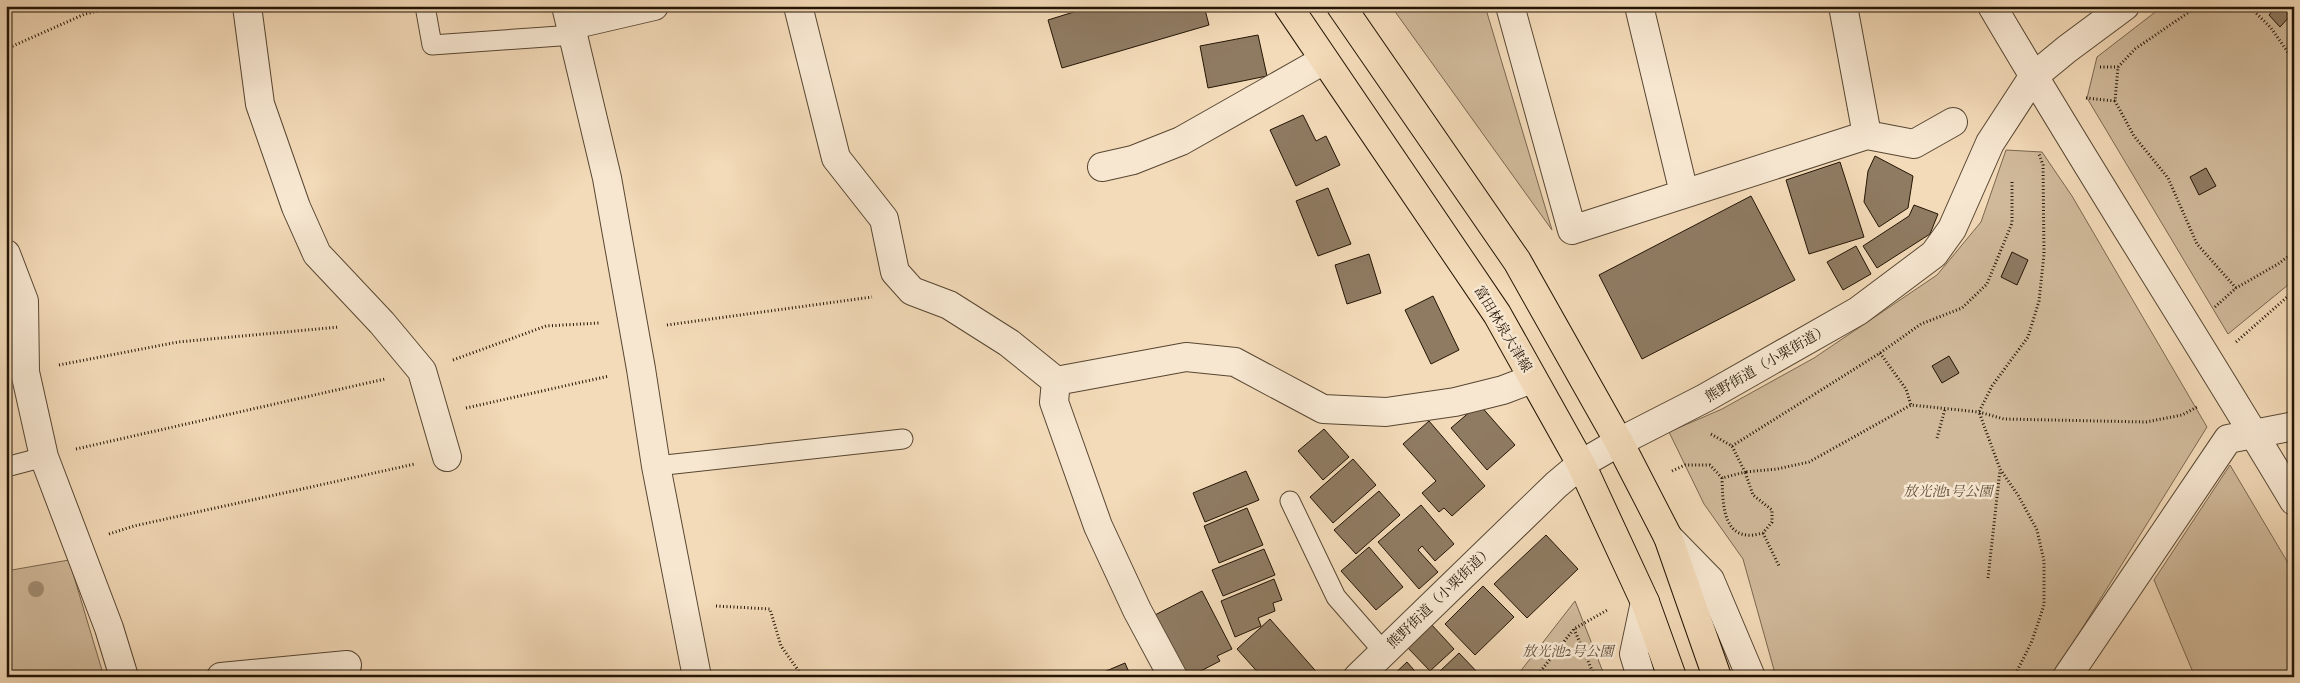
<svg xmlns="http://www.w3.org/2000/svg" width="2300" height="683" font-family="'IM FELL French Canon','Noto Serif JP',serif">
	<rect width="100%" height="100%" fill="#f3dab8"/>
	<filter id="stains"><feTurbulence type="fractalNoise" baseFrequency=".004" numOctaves="4"/><feColorMatrix values="0 0 0 0 .2 0 0 0 0 .09 0 0 0 0 .02 0 0 0 .5 -.17"/></filter>
	<radialGradient id="worn" r=".72"><stop offset=".6" stop-color="#630" stop-opacity="0"/><stop offset="1" stop-color="#630" stop-opacity=".3"/></radialGradient>
	<path fill="#d0b99a" stroke="#7a6750" d="M1391,6H1485L1552,230Z
		M2163,6H2294V280L2228,334L2087,98L2097,57Z
		M2006,150L2042,152L2072,196L2207,427L2052,677H1776L1743,559L1704,504L1669,432L1722,409L1814,358L1937,275L1981,222Z
		M2230,465L2294,573V677H2195L2154,580Z
		M69,560L104,677H6V571Z
		M1575,601L1605,677H1516Z"/>
	<path fill="#8f7b62" stroke="#231505" d="M1093,6H1204L1209,25L1062,68L1048,20Z
		M2277,6H2280L2290,16L2280,27L2269,15Z
		M1258,35L1267,76L1208,88L1200,46Z
		M1303,115L1316,141L1326,136L1340,165L1296,186L1270,130Z
		M1875,156L1913,176L1908,208L1879,227L1864,202L1868,171Z
		M1840,162L1864,237L1809,254L1786,180Z
		M2206,168L2216,186L2199,195L2190,177Z
		M1328,188L1351,244L1318,256L1296,201Z
		M1751,196L1795,280L1642,359L1599,275Z
		M1914,205L1938,214L1930,234L1877,268L1863,246L1909,216Z
		M1856,246L1871,274L1843,290L1827,262Z
		M2012,252L2028,260L2017,285L2001,277Z
		M1369,254L1381,293L1347,304L1335,265Z
		M1433,296L1459,350L1431,364L1405,310Z
		M1949,356L1959,373L1942,383L1932,366Z
		M1479,404L1515,445L1487,470L1451,428Z
		M1429,421L1485,486L1452,516L1444,508L1439,512L1422,493L1436,481L1403,444Z
		M1324,429L1349,457L1323,480L1298,451Z
		M1353,459L1376,485L1333,523L1310,497Z
		M1246,471L1259,500L1205,522L1193,493Z
		M1379,491L1400,515L1356,554L1334,530Z
		M1421,505L1454,544L1435,561L1422,546L1418,550L1438,572L1419,589L1378,542Z
		M1247,508L1263,545L1219,563L1204,526Z
		M1546,535L1578,569L1527,618L1494,584Z
		M1369,547L1403,587L1376,610L1341,571Z
		M1264,549L1275,575L1223,596L1212,570Z
		M1274,579L1282,600L1273,603L1275,611L1258,618L1261,626L1235,637L1221,601Z
		M1483,586L1514,617L1475,655L1445,624Z
		M1202,591L1232,649L1217,656L1220,661L1189,677H1181L1151,617Z
		M1270,619L1321,677H1262L1237,649Z
		M1431,624L1454,649L1430,671L1407,647Z
		M1459,653L1480,675L1478,677H1444L1439,672Z
		M1407,662L1420,677H1391Z
		M1125,663L1131,677H1092Z"/>
	<g fill="none" stroke-linecap="round" stroke-linejoin="round">
		<g stroke="#574632" stroke-width="21">
			<path id="service" d="M425,6L432,45L574,35
				M656,466L903,439
				M6,467L44,457
				M1290,501L1336,597L1383,651"/>
		</g>
		<g stroke="#574632" stroke-width="30">
			<path id="minor" d="M247,6L260,104L296,207L317,254L382,323L422,371L447,457
				M566,6L607,178L641,369L656,466L697,677
				M798,6L836,158L884,219L895,272L912,291L949,305L1009,343L1056,381L1186,357L1235,362L1323,409L1386,412L1455,402L1503,390L1532,379
				M1510,6L1572,230L1867,135L1914,144L1953,122
				M1639,6L1684,193
				M1843,6L1867,135
				M572,25L654,6
				M2033,77L2067,49L2125,6
				M1102,167L1133,160L1181,141L1324,60
				M6,254L24,301L25,372L44,457L109,628L124,677
				M1056,381L1054,402L1098,526L1137,610L1173,677
				M1668,537L1710,580L1751,677
				M221,677L347,665
				M1358,677L1556,485L1581,464
				M1641,677L1634,654L1645,602
				M2067,677L2228,439L2294,426"/>
		</g>
		<g stroke="#574632" stroke-width="30">
			<path id="tertiary" d="M1992,6C2090,173 2195,335 2294,501
				M1581,464L1619,442L1705,398L1858,311L1934,254L1952,229L1990,143L2033,77"/>
		</g>
		<g stroke="#231505" stroke-width="30">
			<path id="primary" d="M1288,6L1497,314L1581,464L1645,602L1672,677
				M1341,6L1517,261L1619,442L1668,537L1717,677"/>
		</g>
		<path stroke="#231505" stroke-width="3" stroke-dasharray="1 2.5" stroke-linecap="butt" d="M2249,6L2271,28L2294,61
			M6,49L85,14L119,6
			M2100,67H2118
			M2086,98L2115,101
			M2236,288L2197,244L2168,178L2134,136L2115,101L2118,67L2135,49L2192,10L2241,6
			M2215,307L2236,288L2278,264L2294,252
			M667,325L872,297
			M2236,342L2294,291
			M1880,353L1906,389L1911,405
			M453,360L546,326L599,323
			M59,365L178,342L339,327
			M466,408L609,376
			M1937,438L1945,409
			M1732,446L1880,353L1921,324L1962,308L1987,284L2012,223V180
			M76,449L385,379
			M1672,471L1685,465H1710L1722,478L1745,472L1732,446L1709,433
			M1722,478C1723,496 1721,533 1747,535C1752,536 1758,534 1763,533L1772,522V510L1753,495L1745,472L1777,469L1809,462L1911,405L1979,412L2004,419L2146,422L2182,415L2197,407
			M1763,533L1779,566
			M109,534L134,526L415,464
			M1988,578L2000,470
			M716,606L770,609L781,646L803,677
			M1574,629L1595,677
			M1536,677L1574,629L1609,609
			M2014,677L2032,641L2044,605V561L2037,530L2018,495L2000,469L1979,412L1992,386L2028,337L2039,301L2044,254L2043,165L2039,154"/>
		<use href="#service" stroke="#f7e7d1" stroke-width="19"/>
		<use href="#minor" stroke="#f7e7d1" stroke-width="28"/>
		<use href="#tertiary" stroke="#f7e7d1" stroke-width="28"/>
		<use href="#primary" stroke="#f3dab8" stroke-width="28"/>
	</g>
	<circle fill="#a28d72" cx="36" cy="589" r="8"/>
	<g text-anchor="middle" dominant-baseline="central" stroke-width="5" stroke-linejoin="round" paint-order="stroke">
		<g font-size="14" fill="#231505" stroke="#f7e7d1">
			<text transform="translate(1503 329) rotate(59)">富田林泉大津線</text>
			<text transform="translate(1767 363) rotate(-30)">熊野街道（小栗街道）</text>
			<text transform="translate(1440 597) rotate(-44)">熊野街道（小栗街道）</text>
		</g>
		<g font-size="14" font-style="italic" fill="#604e39" stroke="#f7e7d1">
			<text x="1948" y="491">放光池1号公園</text>
			<text x="1568" y="651">放光池2号公園</text>
		</g>
	</g>
	<rect width="2300" height="683" fill="none" stroke="#f3dab8" stroke-width="25"/>
	<rect x="8" y="8" width="2285" height="668" fill="none" stroke="#231505" stroke-width="2.5"/>
	<rect x="12" y="12" width="2275" height="658" fill="none" stroke="#231505"/>
	<rect width="100%" height="100%" filter="url(#stains)"/>
	<rect width="100%" height="100%" fill="url(#worn)"/>
</svg>
